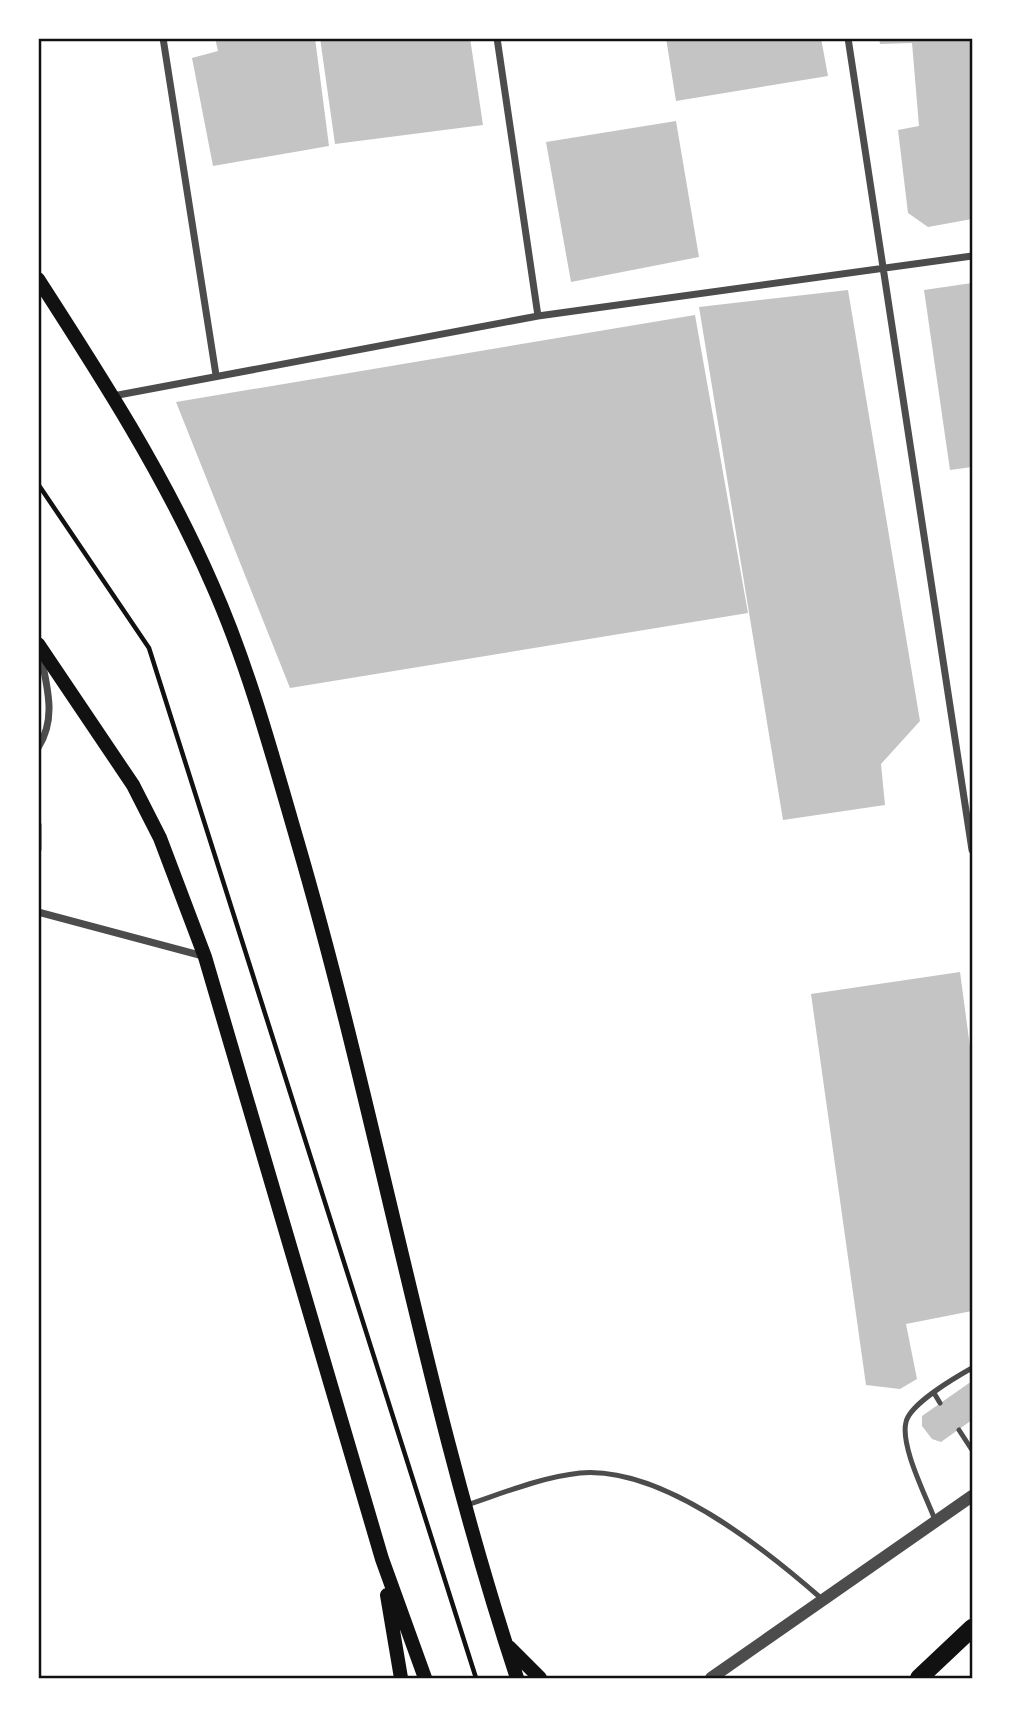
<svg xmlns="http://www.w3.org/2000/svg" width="1011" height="1717" font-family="Poppins,sans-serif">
	<rect width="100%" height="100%" fill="#fff"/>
	<path fill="#c4c4c4" d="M215,38H315L329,146L213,166L192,58L218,51Z
		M320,38H470L483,125L335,144Z
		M666,38H821L828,76L676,101Z
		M879,38H972V219L928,227L908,213L898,130L919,126L912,43L880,44Z
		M676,121L699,257L571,282L546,142Z
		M972,283V467L950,470L924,290Z
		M848,290L920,721L881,764L885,805L783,820L699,307Z
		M695,315L748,613L290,688L176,402Z
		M960,972L972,1062V1311L906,1324L917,1379L900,1389L866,1385L811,994Z
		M972,1381V1420L941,1442L932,1439L922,1426V1416Z"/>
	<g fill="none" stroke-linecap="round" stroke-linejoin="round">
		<path stroke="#111" stroke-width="4.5" d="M38,484L149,648L476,1678"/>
		<path stroke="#4c4c4c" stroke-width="5" d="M934,1393L940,1403
			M959,1430L972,1450
			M467,1505C503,1493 542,1477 580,1473C662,1466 764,1548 822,1599
			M935,1520C926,1496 900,1446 906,1422C910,1404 956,1377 972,1368"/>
		<path stroke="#4c4c4c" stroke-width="7" d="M163,38L216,375
			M497,38L538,316
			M848,38L972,850
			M113,396L538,316L972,256
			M38,748C57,718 47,688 41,656
			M38,825V849
			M38,912L203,956"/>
		<path stroke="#4c4c4c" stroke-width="12" d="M711,1678L972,1496"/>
		<path stroke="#111" stroke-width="14" d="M38,279C102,378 165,476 212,584C248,665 272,754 297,840C378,1117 426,1404 517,1678
			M38,644L133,785L160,838L205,957L382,1559L425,1678
			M387,1595L401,1678
			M509,1647L540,1678"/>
		<path stroke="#111" stroke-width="18" d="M919,1678L972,1628"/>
	</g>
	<rect width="1011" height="1717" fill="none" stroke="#ffffff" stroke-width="80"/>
	<rect x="40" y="40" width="931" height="1637" fill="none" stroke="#111" stroke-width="2.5"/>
</svg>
